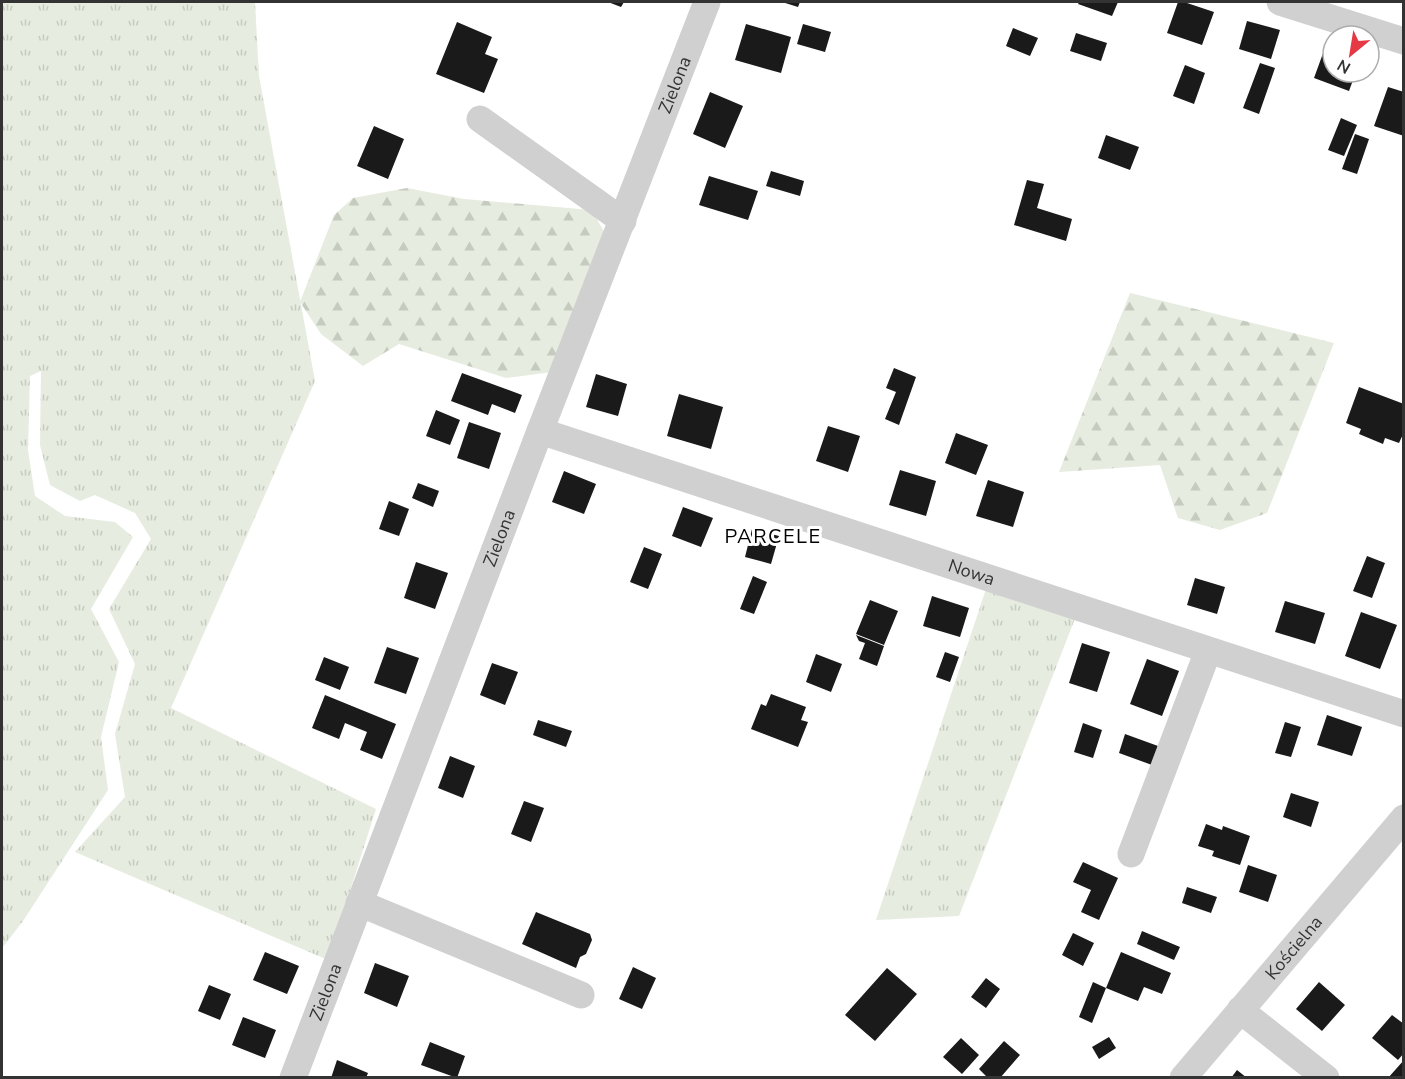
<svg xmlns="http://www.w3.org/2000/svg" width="1405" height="1079" font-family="'Nunito Sans',sans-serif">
	<defs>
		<pattern id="grass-tufts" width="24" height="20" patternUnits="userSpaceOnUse" patternTransform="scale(1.5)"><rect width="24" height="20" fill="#e6ecdf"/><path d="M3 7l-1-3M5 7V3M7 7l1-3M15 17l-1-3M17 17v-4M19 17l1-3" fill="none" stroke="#c6cbc0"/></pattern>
		<pattern id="forest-firs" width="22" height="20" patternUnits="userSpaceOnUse" patternTransform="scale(1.5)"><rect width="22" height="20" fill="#e6ecdf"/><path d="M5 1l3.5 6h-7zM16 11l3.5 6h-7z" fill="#c6cbc0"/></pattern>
	</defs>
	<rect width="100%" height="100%" fill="#fff"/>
	<path fill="url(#grass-tufts)" d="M2,2H255L259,76L315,381L171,708L376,809L328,960L75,852L125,797L115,734L135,664L109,609L151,539L135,513L95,495L80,501L50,485L40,445L41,371L30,376L28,450L35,496L65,516L115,522L133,537L91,609L119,662L101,737L108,790L23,921L2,948Z
		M987,586L1076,616L959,916L876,920Z"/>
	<path fill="url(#forest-firs)" d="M407,188L464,199L591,210L607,236L553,372L506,378L399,344L363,366L321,334L300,302L334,215L353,198Z
		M1130,293L1334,343L1267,513L1220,530L1178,518L1160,465L1059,472Z"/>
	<path fill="#1a1a1a" d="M608,2H624L621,7Z
		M782,2H800L798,7Z
		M1079,2H1118L1112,16L1078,4Z
		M1178,2H1184L1214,12L1202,45L1167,33Z
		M1247,21L1280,30L1271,59L1239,49Z
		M457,22L492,37L485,54L498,59L484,93L436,74Z
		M746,24L791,37L781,73L735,60Z
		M803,24L831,32L825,52L797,44Z
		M1013,28L1038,38L1030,56L1006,46Z
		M1076,33L1107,43L1101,61L1070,51Z
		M1326,45L1333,47V72H1356L1349,91L1314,78Z
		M1260,63L1275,68L1259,114L1243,108Z
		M1185,65L1205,73L1194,104L1173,96Z
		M1388,87L1404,92V136L1374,126Z
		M710,92L743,106L725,148L693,134Z
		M1341,118L1357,125L1344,156L1328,150Z
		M374,126L404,139L388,179L357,166Z
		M1355,134L1369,139L1357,174L1342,169Z
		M1106,135L1139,147L1130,170L1098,158Z
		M771,171L804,181L800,196L766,186Z
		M709,176L758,191L748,220L699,205Z
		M1027,180L1044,184L1037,208L1072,219L1066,241L1014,225Z
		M894,368L916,377L899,425L885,419L896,392L886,388Z
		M462,373L522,395L515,413L492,404L488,415L451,401Z
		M596,374L627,384L618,416L586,407Z
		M1359,387L1404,404V432L1399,443L1385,438L1383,444L1359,434L1361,429L1346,423Z
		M679,394L723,407L711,449L667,436Z
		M436,410L460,420L450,445L426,436Z
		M469,422L501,433L489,469L457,458Z
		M828,426L860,436L848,472L816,461Z
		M956,433L988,445L976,475L945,463Z
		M900,470L936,481L926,516L889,505Z
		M564,471L596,484L584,514L552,502Z
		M988,480L1024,492L1013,527L976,516Z
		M418,483L439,491L433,507L412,498Z
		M389,501L409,509L399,536L379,529Z
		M683,507L713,518L701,547L672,536Z
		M752,529L779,536L771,564L745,557Z
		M644,547L662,554L648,589L630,582Z
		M1367,556L1385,563L1372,598L1353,591Z
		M416,562L448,573L435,609L404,598Z
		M753,576L767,582L754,614L740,609Z
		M1195,578L1225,587L1217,614L1187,605Z
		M932,596L969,608L960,637L923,626Z
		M870,600L898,611L884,645L856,634Z
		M1285,601L1325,613L1315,644L1275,632Z
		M1361,612L1397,625L1380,669L1345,656Z
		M856,635L884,646L877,666L859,659L865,643L859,641Z
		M1082,643L1110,652L1097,692L1069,683Z
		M387,647L419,658L406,694L374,683Z
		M945,652L959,657L950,682L936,677Z
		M816,654L842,664L831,692L806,682Z
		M324,657L349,667L340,690L315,680Z
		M1147,659L1179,671L1162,716L1130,704Z
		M492,663L518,672L505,705L480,695Z
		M771,694L806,707L801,720L808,722L798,747L751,729L761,704L766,706Z
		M325,695L396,724L382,759L360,750L367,732L345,723L339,739L312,728Z
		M1327,715L1362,727L1352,756L1317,745Z
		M538,720L572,731L566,747L533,735Z
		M1285,722L1301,727L1291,757L1275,753Z
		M1083,723L1102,730L1093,758L1074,752Z
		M1125,734L1158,746L1152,765L1119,753Z
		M450,756L475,766L463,798L438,788Z
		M1291,793L1319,802L1311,827L1283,817Z
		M524,801L544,808L531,842L511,834Z
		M1206,824L1222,830L1223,826L1250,836L1240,865L1212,856L1214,851L1198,846Z
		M1083,862L1118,878L1099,920L1081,912L1091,890L1073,882Z
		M1248,865L1277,875L1268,902L1239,892Z
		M1187,887L1217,897L1211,913L1182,903Z
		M536,912L590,934L592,940L586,954L580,957L576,968L522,944Z
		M1142,931L1180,947L1174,960L1137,944Z
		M1073,933L1094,943L1083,966L1062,955Z
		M265,952L299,966L287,994L253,980Z
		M1121,952L1171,973L1162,994L1144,987L1138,1001L1106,988Z
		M375,963L409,976L397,1007L364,993Z
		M633,967L656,978L642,1009L619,999Z
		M887,968L917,994L875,1041L845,1015Z
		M986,978L1000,989L986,1008L971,997Z
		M1093,982L1106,988L1092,1023L1079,1017Z
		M1319,982L1345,1005L1322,1031L1296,1009Z
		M209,985L231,994L220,1020L198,1011Z
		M1392,1015L1404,1024V1053L1398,1060L1372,1038Z
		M243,1017L276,1030L265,1058L232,1045Z
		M1109,1037L1116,1048L1099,1059L1092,1047Z
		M961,1038L979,1055L962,1074L943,1057Z
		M1004,1041L1020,1055L1000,1078H988L979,1069Z
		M430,1042L465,1056L457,1078L421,1065Z
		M337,1060L368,1073L366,1078H331Z
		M1404,1060V1078H1388Z
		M1237,1070L1247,1078H1231Z"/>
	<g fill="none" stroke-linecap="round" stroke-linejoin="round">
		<g stroke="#d0d0d0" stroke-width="27">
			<path d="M1280,2L1404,41"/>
			<path d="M480,119L623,221"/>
			<path id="s1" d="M540,431L1404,714"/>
			<path d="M1131,854L1208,651"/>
			<path d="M359,903L581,995"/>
			<path d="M1240,1010L1326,1078"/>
			<path id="s2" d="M293,1078L540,431L707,2"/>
			<path id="s3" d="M1183,1078L1404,818"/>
		</g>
	</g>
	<g text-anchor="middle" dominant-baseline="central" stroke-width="6" stroke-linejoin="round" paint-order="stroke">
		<g font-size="18" fill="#333" stroke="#fff">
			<text stroke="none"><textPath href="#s2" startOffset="1064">Zielona</textPath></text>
			<text stroke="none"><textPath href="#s2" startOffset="578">Zielona</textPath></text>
			<text stroke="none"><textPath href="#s1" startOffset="454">Nowa</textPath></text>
			<text stroke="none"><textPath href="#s3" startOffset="171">Kościelna</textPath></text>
			<text stroke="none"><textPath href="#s2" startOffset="92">Zielona</textPath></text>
		</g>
		<g font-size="20" letter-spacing="1.5" fill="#000" stroke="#fff">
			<text x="773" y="536">PARCELE</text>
		</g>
	</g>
	<rect width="1405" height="1079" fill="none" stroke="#333333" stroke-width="6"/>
	<g transform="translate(1351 54) rotate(210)"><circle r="28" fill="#ffffff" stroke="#adadad" stroke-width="1.5"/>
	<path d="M0-4.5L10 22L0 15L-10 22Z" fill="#e63946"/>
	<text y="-9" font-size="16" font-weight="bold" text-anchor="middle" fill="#333333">N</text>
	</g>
</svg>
